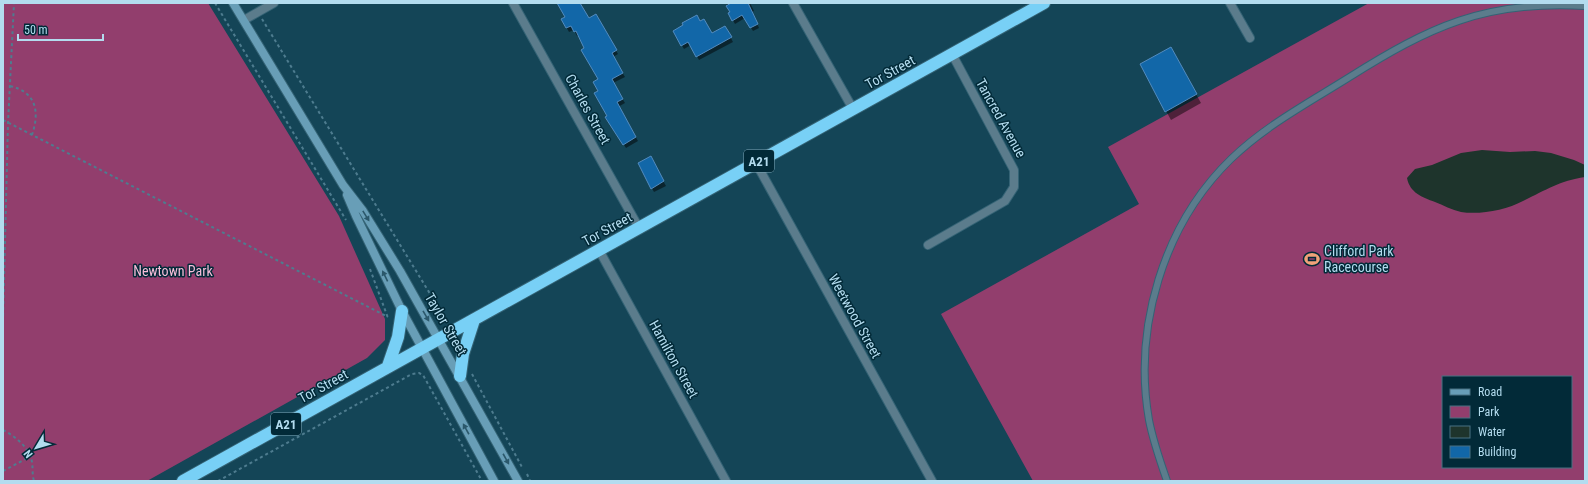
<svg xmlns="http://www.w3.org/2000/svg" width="1588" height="484" font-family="'Roboto Condensed',sans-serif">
	<rect width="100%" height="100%" fill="#144557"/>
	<path fill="#923e6d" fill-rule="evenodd" d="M3,3H208L339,216L385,319V340L367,358L147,481H3Z
		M1369,3H1585V481H1033L941,314L1139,204L1108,147ZM1443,377H1571V467H1443Z"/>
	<path fill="#1e342c" d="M1482,150L1510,152L1535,151L1551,153L1574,160L1585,165V177C1559,181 1546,190 1523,201C1506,210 1480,215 1461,212C1452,210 1443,205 1435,202C1422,197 1410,193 1407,178L1415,169L1432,165L1461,153Z"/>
	<path fill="#0007" d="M558,3H579L588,20L596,15L618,54L613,57L625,77L613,83L625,103L618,107L638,141L626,148L606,117L608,116L599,91V80L586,48L579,35L577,36L574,30L569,32L562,19L566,17Z
		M726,3H750L754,11L752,12L759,28L753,31L745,18L735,24L729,13L731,12Z
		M700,23L712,34L725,27L733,42L699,60L691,45L684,49L674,32Z
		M1170,48L1201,103L1171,120L1153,87Z
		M650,157L666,186L654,192L639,164Z"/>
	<path fill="#1267a8" stroke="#528bbf" d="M557,3H580L589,18L596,14L617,50L612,53L623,73L612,79L623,99L617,102L636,137L623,145L605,117L607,116L594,93L598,91L593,82L598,79L581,50L584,48L576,31L574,32L571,26L566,28L561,19L565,17Z
		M731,3H748L758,24L750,28L742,15L732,21L728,13L730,12L726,6Z
		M697,15L700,21L704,19L712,33L725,26L732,37L696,57L688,42L681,46L673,31L683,25L682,23Z
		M1171,47L1197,94L1165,112L1140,64Z
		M651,156L664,181L651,189L638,163Z"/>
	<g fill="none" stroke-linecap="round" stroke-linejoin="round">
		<g stroke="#346375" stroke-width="8">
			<path id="lane" d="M1167,481C1160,461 1153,441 1149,420C1133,328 1163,225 1231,159C1265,126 1308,103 1348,78C1429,27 1485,0 1585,6"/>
		</g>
		<g stroke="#346375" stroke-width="10">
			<path id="street" d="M513,3L639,228
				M793,3L853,109
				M1230,3L1250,38
				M244,20L274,3
				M756,163L932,481
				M928,245L1005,201L1014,187V170L952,54
				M599,250L726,481"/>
		</g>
		<g stroke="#346375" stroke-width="10">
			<path id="secondary" d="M233,3L343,185L363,211L400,271L518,481
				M347,195L356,216L402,311L494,481"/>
		</g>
		<g stroke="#346375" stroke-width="14">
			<path id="highway" d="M388,366L398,337L402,311
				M460,376L463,354L474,320
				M183,481L1044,3"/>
		</g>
		<path stroke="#4e7c8f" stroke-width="2" stroke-dasharray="3 3" stroke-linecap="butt" d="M215,3L346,220
			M3,9V18
			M262,19L443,315L442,319
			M10,86C36,92 40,111 32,135
			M3,120L388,317
			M370,269L388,318
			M3,322L8,123L14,3
			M472,374L523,469
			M3,430C16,437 29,447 32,462C33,468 32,475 34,481
			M3,471L35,454
			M527,474L530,481
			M218,481L412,374L419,373L423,375L482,481"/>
		<use href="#lane" stroke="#5b7c8c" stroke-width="6"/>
		<use href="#street" stroke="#5b7c8c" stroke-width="8"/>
		<use href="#secondary" stroke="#689eb7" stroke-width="8"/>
		<use href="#highway" stroke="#78d0f6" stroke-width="12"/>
	</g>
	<defs><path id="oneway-solid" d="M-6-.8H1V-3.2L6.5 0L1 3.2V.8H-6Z"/></defs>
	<g fill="#2b586b">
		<use href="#oneway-solid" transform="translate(366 216) rotate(58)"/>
		<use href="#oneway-solid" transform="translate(385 276) rotate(-116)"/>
		<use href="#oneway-solid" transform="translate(426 316) rotate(60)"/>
		<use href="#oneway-solid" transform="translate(466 429) rotate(-119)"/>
		<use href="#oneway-solid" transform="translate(506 459) rotate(61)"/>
	</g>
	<defs>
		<g id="stadium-bare" transform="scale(1.2)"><path d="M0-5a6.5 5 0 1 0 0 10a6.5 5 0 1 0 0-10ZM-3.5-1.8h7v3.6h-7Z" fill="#f0a279" stroke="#022a38" stroke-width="2.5" paint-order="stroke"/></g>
	</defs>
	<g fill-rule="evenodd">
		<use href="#stadium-bare" x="1312" y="259"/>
	</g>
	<g text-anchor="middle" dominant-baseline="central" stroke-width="3" stroke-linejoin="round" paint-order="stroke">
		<g fill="#022a38" stroke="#7ea7b8" stroke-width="1">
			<rect x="744" y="150" width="30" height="22" rx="3"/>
			<rect x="271" y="413" width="30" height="22" rx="3"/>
		</g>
		<g font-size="13" font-weight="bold" fill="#b3dcef">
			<text x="759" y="161">A21</text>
			<text x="286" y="424">A21</text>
		</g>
		<g font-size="14" fill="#b3dcef" stroke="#022a38">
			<text transform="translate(890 72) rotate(-29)">Tor Street</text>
			<text transform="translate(588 109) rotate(61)">Charles Street</text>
			<text transform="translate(1001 118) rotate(61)">Tancred Avenue</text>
			<text transform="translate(607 229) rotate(-29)">Tor Street</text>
			<text transform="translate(855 316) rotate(61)">Weetwood Street</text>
			<text transform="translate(446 324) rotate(60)">Taylor Street</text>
			<text transform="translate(674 359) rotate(61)">Hamilton Street</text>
			<text transform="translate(323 386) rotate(-29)">Tor Street</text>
		</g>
		<g font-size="14" fill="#b3dcef" stroke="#022a38" text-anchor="start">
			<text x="1324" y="251">Clifford Park<tspan x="1324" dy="16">Racecourse</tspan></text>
		</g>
		<g font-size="14" fill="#f8beda" stroke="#022a38">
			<text x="173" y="271">Newtown Park</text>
		</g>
	</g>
	<rect width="1588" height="484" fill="none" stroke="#b3dcef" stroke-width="8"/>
	<rect x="1442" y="376" width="130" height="92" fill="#022a38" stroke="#497181"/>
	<rect x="1450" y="389" width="20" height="6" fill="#689eb7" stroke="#497181"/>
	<text x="1478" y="396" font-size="12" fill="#b3dcef">Road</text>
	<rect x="1450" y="406" width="20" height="12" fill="#923e6d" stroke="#497181"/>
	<text x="1478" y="416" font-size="12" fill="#b3dcef">Park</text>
	<rect x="1450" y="426" width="20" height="12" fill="#1e342c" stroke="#497181"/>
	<text x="1478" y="436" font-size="12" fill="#b3dcef">Water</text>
	<rect x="1450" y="446" width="20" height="12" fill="#1267a8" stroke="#497181"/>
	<text x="1478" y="456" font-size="12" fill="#b3dcef">Building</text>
	<g transform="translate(36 448) rotate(232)" stroke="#022a38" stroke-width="3" paint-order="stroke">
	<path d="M0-3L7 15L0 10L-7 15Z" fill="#b3dcef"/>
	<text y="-6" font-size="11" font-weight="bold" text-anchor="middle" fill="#b3dcef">N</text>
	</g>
	<path d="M18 34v6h85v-6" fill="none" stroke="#b3dcef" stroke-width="2"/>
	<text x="24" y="34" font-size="12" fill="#b3dcef" stroke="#022a38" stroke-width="3" paint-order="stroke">50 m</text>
</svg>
